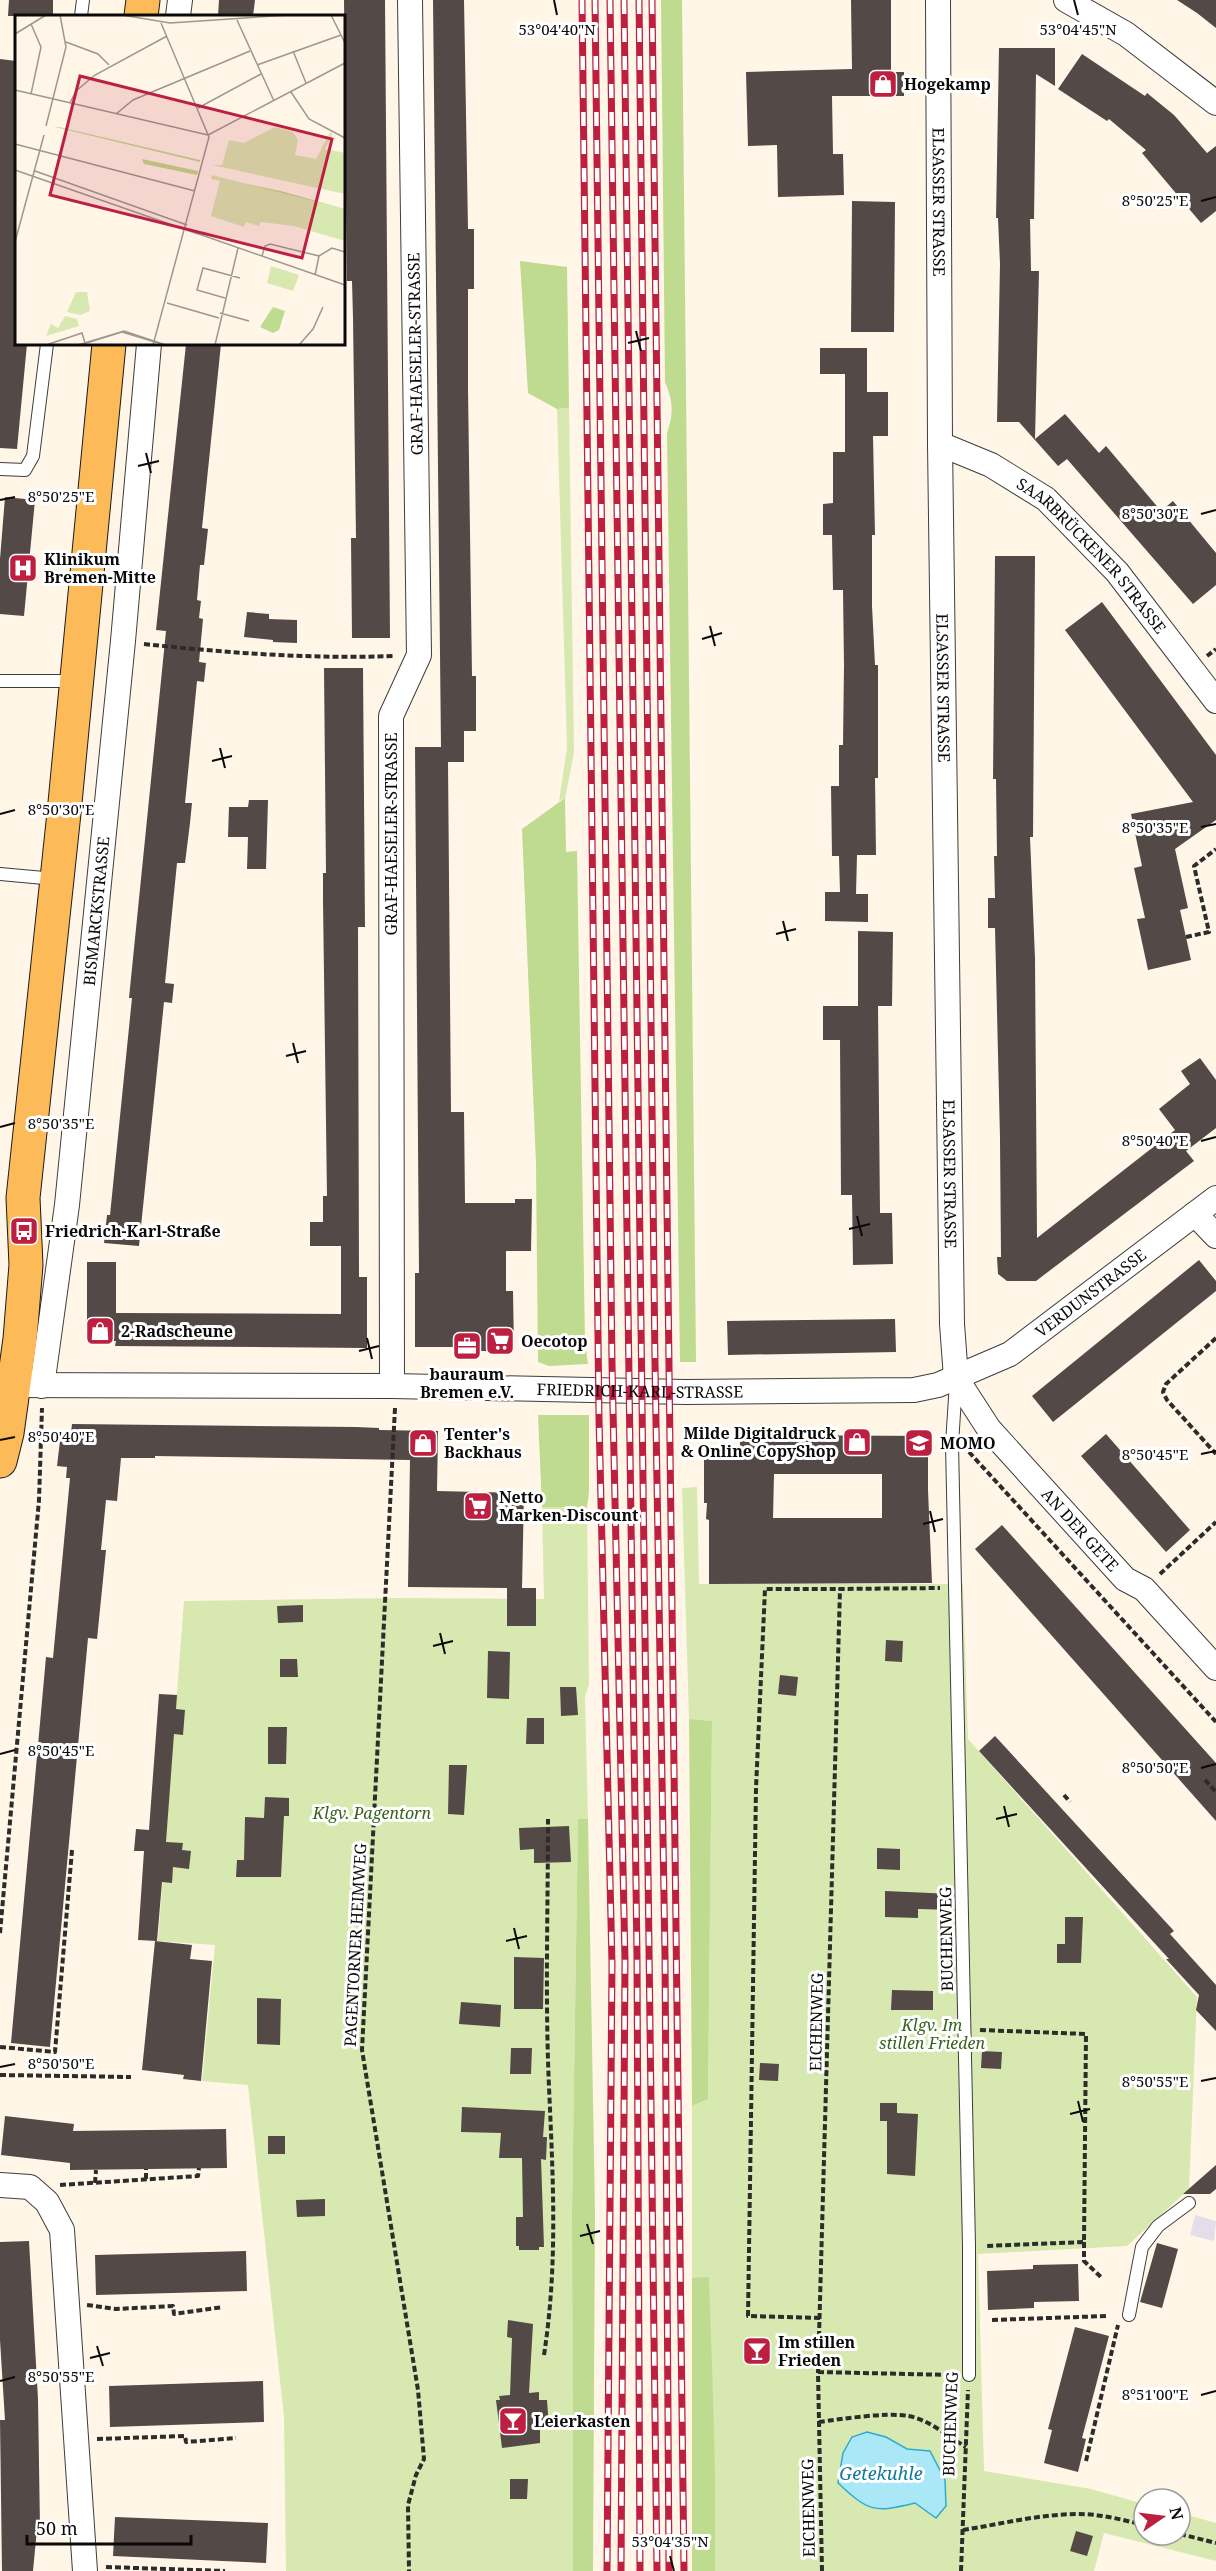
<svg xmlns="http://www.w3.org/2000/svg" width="1216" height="2571" font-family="'Noto Serif',serif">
	<rect width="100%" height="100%" fill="#fff6e7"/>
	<path fill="#e6ddea" d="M1195,2215L1216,2221L1214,2241L1190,2235Z"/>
	<path fill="#d7e9b0" d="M569,408L574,753L565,798L559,801L567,748L557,409Z
		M697,1487L699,1584H963L968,1739L1197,1997L1189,2189L1127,2246L978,2254L984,2471L1091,2489L1144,2504V2535H1180V2513L1216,2523V2561L1104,2533L1094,2571H715C717,2473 711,2375 708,2278H692V2106L708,2099L712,1721L689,1719L682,1488Z
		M542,1507H587L589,1684L585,1697L588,1819L578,1820L572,2212L573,2571H286L284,2417L248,2085L202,2081L215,1945L158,1941L184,1601L393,1598L544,1599Z"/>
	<path fill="#bedb8f" d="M661,0H682L696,1362H680L667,433C674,413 673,401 665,382Z
		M520,261L567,267L569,408L557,409L528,393Z
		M565,798L566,852L577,851L585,1342L588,1364L549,1366L538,1362L536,1164L522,829Z
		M538,1415H589V1492L587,1507H542Z
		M689,1719L712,1721L708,2099L692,2106Z
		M578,1819H588L595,2213L593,2571H573L572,2212Z
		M709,2277C712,2375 717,2473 715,2571H692V2278Z"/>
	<path fill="#aae8f8" stroke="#2fabd1" stroke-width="1.5" d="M867,2432L886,2437L907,2449L930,2451L945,2480L946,2506L936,2518L915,2503C874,2513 869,2512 838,2483L843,2453L852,2437Z"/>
	<path fill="#534946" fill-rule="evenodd" d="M9,0H53V16H8Z
		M219,0H255L253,16H218Z
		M344,0H385L390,638H352L351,538H356L353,318L352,281H347Z
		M433,0H464L468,229H474V289H468V388L472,676H476V731H464V762H448L451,1112H464L465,1203H515V1199H532L531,1251H506V1291H513L514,1351H456V1347H415V1273H419L415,747H441Z
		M851,0H891V72H904V96H832L833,154H843L844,195L778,197L777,145L748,146L746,72L852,69Z
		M1177,0H1216V28L1197,13Z
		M999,48H1055V86L1036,74L1034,219H1030L1031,271H1039L1035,439L1065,414L1099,453L1106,446L1161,511L1173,501L1216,553V585L1193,604L1067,459L1058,466L1019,422H997L1000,264L998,218H996Z
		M1082,54L1145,96L1147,93L1174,115L1207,153L1216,146V211L1201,223L1142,153L1146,150L1109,119L1107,121L1058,89Z
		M0,59L16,61V344H27L17,449L0,448Z
		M852,201L895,202L894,332H851Z
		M186,344H221L202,528L208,529L204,565H200L197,600L201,601L199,618L203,619L199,662L206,663L204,682L197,681L185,803H192L190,823L185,863H177L165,983L174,984L172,1003L164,1002L139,1246L104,1243L107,1215H110L132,998H129L166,631L156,630Z
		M820,348H867V392H888V436H873L875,535H872V606L875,665H878V778H875L876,855H857L856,894H868V922L825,921V892H840L839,856H832L831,786H839V745H843L844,665L843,590H833L832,535H823V504L833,503V452H845V374H820Z
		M5,497L35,500L24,616L0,614V559Z
		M995,556H1035L1033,837H1030L1035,959L1037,1238L1175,1130L1159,1109L1190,1084L1181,1071L1200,1058L1216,1080V1128L1186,1151L1194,1161L1036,1281H1007L998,1274L997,1257H1001L1000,1138L995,928H988V898H995L994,856H997L996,779H993Z
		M1102,602L1216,755V820L1175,849L1188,908L1180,910L1191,960L1148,970L1137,919L1145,918L1134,868L1142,866L1131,814L1193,802L1065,630Z
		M247,612L269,614V619L297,620V643L273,642V640L244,637Z
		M324,668H363L365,927H358L359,1277H367V1348L115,1346L116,1341H87V1262H116V1313L341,1314V1246H310V1222H323V1196H327L323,901V873H326Z
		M249,800H268L266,869H247L248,837H228L229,807H248Z
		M858,931L893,932L892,1006H878L880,1213H892L893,1264L853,1265L852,1195H841L840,1040H823V1006H858Z
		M1199,1260L1216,1281V1291L1053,1422L1032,1396Z
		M895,1319L896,1352L728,1355L727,1321Z
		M72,1424L356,1427L379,1428V1430L438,1431L437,1491L524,1493L522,1588H536V1626H507V1588L408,1587L410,1460L155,1456V1458H121L117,1501L106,1500L101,1550H106L97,1639L88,1638L50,2047L11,2043L46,1657L53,1658L70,1478H66L67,1467L57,1466L60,1441L70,1442Z
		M1106,1434L1190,1530L1166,1552L1081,1456Z
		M740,1435L928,1436V1490L932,1583L709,1584V1520L706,1519L707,1503H704V1453H740ZM774,1474H882V1518H773Z
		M1002,1525L1216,1763V1821L975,1549Z
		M303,1605V1622L278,1623L277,1606Z
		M886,1640L903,1641L902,1662L885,1661Z
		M488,1651L510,1652L509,1699L487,1698Z
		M280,1659H297L298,1677H280Z
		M780,1675L798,1677L796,1696L778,1694Z
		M560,1687H576L578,1715L561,1716Z
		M159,1694L177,1695L176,1709L185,1710L183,1735L174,1734L166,1842L183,1843L182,1850L191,1851L189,1869L173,1867L172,1883L162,1882L157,1941L138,1940L144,1851H134L136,1829L149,1830Z
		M527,1718H544V1744H526Z
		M268,1727H287L286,1764H268Z
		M995,1736L1174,1931L1170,1934L1216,1985V2031L1196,2010L1199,1995L1166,1959H1169L979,1751Z
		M449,1765H467L464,1815L448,1814Z
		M265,1797L289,1798V1816H284L281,1877H236L237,1860H244L245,1817L264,1818Z
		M569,1826L571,1862L534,1863V1849L520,1850L519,1828Z
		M877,1848L900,1849V1870L877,1869Z
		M885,1891L953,1894L954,1910L918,1909V1918L885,1917Z
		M1065,1917H1083L1081,1963H1057V1944H1065Z
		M155,1941L192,1945L190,1959L212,1961L201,2081L183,2079L184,2075L142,2070Z
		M514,1957L544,1958L543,2009H514Z
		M892,1990L933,1991V2010H891Z
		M257,1998L281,1999L280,2045L257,2044Z
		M461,2002L501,2005L500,2027L459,2024Z
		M511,2048H532L531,2074H510Z
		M982,2051L1002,2052L1001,2069L981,2068Z
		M760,2063L779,2064L778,2081L759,2080Z
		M880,2103H897V2113L918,2114L915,2176L887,2174V2121H880Z
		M462,2107L545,2111L543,2137H547L546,2160L541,2159L544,2247H539V2250H519V2246H516V2217H523L522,2158H499L501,2133L461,2132Z
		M5,2116L74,2124L73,2131L226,2129L227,2168L70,2170V2163L1,2155Z
		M268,2136H285V2154H268Z
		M1216,2165V2189L1210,2194H1183Z
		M325,2199V2216L297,2217L296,2200Z
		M29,2241L38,2399L40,2529H37L33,2571H2L0,2420H5L0,2340V2242Z
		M1157,2243L1178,2249L1162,2308L1140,2302Z
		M246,2251L247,2291L96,2295L95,2255Z
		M1078,2264L1079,2301L1034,2302V2308L988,2310L987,2271L1033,2269V2265Z
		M508,2320L533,2324L529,2393L539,2392V2400H547L549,2428H540V2443L502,2448L496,2400H500L499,2396L510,2395L512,2338L507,2337Z
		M1075,2327L1109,2336L1082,2438L1086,2439L1078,2472L1044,2463L1052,2430L1048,2429Z
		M263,2381L264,2422L110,2427L109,2386Z
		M510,2479H528L527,2499H510Z
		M115,2517L268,2523L266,2563L113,2556Z
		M1076,2531L1093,2536L1087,2556L1070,2551Z"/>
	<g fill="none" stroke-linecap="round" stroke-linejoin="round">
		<g stroke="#3d3d3d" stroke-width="14">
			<path id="service" d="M81,16L83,0
				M0,469L25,470L33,456L47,344
				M0,681H76
				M0,874L55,879
				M956,1382L952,1444L969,2246V2375
				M1129,2315L1142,2247L1158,2226L1189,2203"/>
		</g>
		<g stroke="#3d3d3d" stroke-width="26">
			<g id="minor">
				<path id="s1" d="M938,0L940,444L952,1324L956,1378L989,1429L1125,1579L1144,1589L1216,1668"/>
				<path d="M1066,0L1126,34L1216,103"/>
				<path d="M178,16L180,0"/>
				<path id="s2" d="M940,444L991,465L1046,499L1117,572L1216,701"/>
				<path d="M1195,1214L1216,1236"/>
				<path id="s3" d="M0,1385L392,1386L686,1392L914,1390L938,1385L1010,1354L1216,1198"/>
				<path id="s4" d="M42,1386L67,1205L123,641L149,344"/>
				<path d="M392,1386L391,716L419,655L410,0"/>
				<path d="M0,2185L30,2187L47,2202L62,2230L85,2571"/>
			</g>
		</g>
		<g stroke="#1b1b1b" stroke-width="35">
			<path id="primary" d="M141,16L143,0
				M0,1461L7,1433L20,1339L26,1265L23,1198L64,813L109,344"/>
		</g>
		<path stroke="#2c2c2c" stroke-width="4" stroke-dasharray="6 3" stroke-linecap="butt" d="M144,644C228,653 309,659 394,656
			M1207,656L1216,649
			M1186,937L1209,932L1194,866L1216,849
			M1216,1338L1166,1384L1163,1392L1167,1400L1216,1454
			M395,1408L362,2050L418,2390L424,2459L416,2475L408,2505L409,2571
			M969,1452L1216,1722
			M1160,1574L1216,1522
			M1205,1780L1216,1792
			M1064,1795L1070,1802
			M0,1933L39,1500L42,1408
			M980,2030L1086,2034L1084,2242L985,2246
			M0,2047L55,2052L72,1850
			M0,2075L131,2077
			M146,2179V2169
			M95,2183L96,2170
			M60,2185L198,2176L199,2168
			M1084,2242V2261L1102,2278
			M87,2305L116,2309L173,2306L174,2314L223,2307
			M820,2318L748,2316L756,1788L765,1589H840
			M992,2320L1106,2316
			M544,2355C558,2265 553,2177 549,2087C545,1998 548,1908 548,1819
			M818,2372L952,2375
			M819,2422C842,2419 886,2412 908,2416C928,2419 949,2437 966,2447
			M97,2439L185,2436L186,2442L236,2438
			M1086,2461L1118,2325
			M963,2530C1001,2524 1040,2514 1079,2514C1101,2514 1123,2520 1144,2525
			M1180,2534L1216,2543
			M106,2567L225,2571
			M822,2571L818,2372L840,1589L940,1588
			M961,2571L968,2390"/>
		<use href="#service" stroke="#fff" stroke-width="12"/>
		<use href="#minor" stroke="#fff" stroke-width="24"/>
		<use href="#primary" stroke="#fdba58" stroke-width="33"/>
		<g stroke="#bd1f40" stroke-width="7">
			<path id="rail" d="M582,0L599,1418L612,1963L607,2571
				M595,0L612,1363L625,1960L621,2571
				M610,0L637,1957L640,2571
				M624,0L657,2571
				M639,0L655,1363L665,1956L669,2571
				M652,0L684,2571"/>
		</g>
		<use href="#rail" stroke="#fff" stroke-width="4.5" stroke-dasharray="14" stroke-linecap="butt"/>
	</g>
	<path fill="none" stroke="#0a0a0a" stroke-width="2" d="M554,0L557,15M1074,0L1078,15M1201,201L1216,197M636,331L641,351M628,343L649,338M146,453L151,473M138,466L159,461M0,500L15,497M1201,514L1216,510M710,626L715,646M702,639L722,633M220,748L225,768M212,761L232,756M0,814L15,810M1201,827L1216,824M783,921L788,941M776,934L796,929M293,1043L298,1063M286,1056L306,1051M0,1127L15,1123M1201,1141L1216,1137M857,1216L862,1236M849,1229L870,1224M367,1338L372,1359M359,1351L379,1346M0,1440L15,1437M1201,1454L1216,1451M930,1511L935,1532M923,1524L943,1519M440,1633L445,1654M433,1646L453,1641M0,1754L15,1750M1201,1768L1216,1764M1004,1806L1009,1827M996,1819L1017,1814M514,1928L519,1949M506,1941L527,1936M0,2067L15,2064M1201,2081L1216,2078M1078,2101L1083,2122M1070,2114L1090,2109M587,2224L593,2244M580,2236L600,2231M97,2346L103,2366M90,2358L110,2353M0,2381L15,2377M1201,2395L1216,2391M670,2556L674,2571"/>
	<defs>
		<g id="shop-square" transform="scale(1.5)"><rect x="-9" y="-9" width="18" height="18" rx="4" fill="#bd1f40" stroke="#fff"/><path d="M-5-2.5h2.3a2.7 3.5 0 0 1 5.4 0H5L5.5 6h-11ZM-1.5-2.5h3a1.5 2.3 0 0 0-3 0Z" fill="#fff"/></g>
		<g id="hospital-square" transform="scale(1.5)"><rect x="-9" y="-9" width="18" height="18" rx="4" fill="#bd1f40" stroke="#fff"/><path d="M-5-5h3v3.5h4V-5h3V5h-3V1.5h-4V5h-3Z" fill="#fff"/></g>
		<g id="bus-square" transform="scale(1.5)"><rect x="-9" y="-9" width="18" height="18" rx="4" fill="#bd1f40" stroke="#fff"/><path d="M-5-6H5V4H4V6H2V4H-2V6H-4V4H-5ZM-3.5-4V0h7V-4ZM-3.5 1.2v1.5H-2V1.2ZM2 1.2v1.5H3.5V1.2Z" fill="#fff"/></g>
		<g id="supermarket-square" transform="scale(1.5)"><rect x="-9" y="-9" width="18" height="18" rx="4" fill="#bd1f40" stroke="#fff"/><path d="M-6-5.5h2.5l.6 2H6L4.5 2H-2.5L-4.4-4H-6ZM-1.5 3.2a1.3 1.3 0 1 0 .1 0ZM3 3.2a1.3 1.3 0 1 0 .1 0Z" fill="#fff"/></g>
		<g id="office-square" transform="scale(1.5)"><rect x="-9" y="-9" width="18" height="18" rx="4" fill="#bd1f40" stroke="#fff"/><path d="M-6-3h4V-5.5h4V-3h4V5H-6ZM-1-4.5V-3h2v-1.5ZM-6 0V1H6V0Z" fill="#fff"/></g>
		<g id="school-square" transform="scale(1.5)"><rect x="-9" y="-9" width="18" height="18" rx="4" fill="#bd1f40" stroke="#fff"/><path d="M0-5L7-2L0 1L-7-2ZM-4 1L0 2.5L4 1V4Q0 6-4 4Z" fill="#fff"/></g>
		<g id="bar-square" transform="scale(1.5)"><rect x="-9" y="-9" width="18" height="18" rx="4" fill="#bd1f40" stroke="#fff"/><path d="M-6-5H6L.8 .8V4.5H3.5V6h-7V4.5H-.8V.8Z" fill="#fff"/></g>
	</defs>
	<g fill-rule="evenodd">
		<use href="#shop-square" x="883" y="84"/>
		<use href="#hospital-square" x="23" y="568"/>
		<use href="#bus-square" x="24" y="1231"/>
		<use href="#shop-square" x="100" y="1331"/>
		<use href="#supermarket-square" x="500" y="1341"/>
		<use href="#office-square" x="467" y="1346"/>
		<use href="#shop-square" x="857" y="1442"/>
		<use href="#shop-square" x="423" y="1443"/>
		<use href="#school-square" x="919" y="1443"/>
		<use href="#supermarket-square" x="478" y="1506"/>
		<use href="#bar-square" x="757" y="2351"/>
		<use href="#bar-square" x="513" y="2421"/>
	</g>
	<g text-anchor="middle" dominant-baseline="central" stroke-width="6" stroke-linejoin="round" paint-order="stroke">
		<g font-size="16" font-weight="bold" fill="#0a0a0a" stroke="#fff" text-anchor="start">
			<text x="904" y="84">Hogekamp</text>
			<text x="44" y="559">Klinikum<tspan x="44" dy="18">Bremen-Mitte</tspan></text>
			<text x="45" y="1231">Friedrich-Karl-Straße</text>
			<text x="121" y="1331">2-Radscheune</text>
			<text x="521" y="1341">Oecotop</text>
			<text x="467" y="1374" text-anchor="middle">bauraum<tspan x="467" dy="18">Bremen e.V.</tspan></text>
			<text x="836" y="1433" text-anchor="end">Milde Digitaldruck<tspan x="836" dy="18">&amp; Online CopyShop</tspan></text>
			<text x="444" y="1434">Tenter's<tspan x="444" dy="18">Backhaus</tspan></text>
			<text x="940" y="1443">MOMO</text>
			<text x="499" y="1497">Netto<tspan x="499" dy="18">Marken-Discount</tspan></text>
			<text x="778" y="2342">Im stillen<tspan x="778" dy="18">Frieden</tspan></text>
			<text x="534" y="2421">Leierkasten</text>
		</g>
		<g font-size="16" fill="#0a0a0a" stroke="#fff">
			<text stroke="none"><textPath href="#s1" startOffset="202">ELSASSER STRASSE</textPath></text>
			<text transform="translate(415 354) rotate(-91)">GRAF-HAESELER-STRASSE</text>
			<text stroke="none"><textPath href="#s2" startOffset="192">SAARBRÜCKENER STRASSE</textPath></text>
			<text stroke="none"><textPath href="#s1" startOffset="688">ELSASSER STRASSE</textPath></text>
			<text transform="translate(391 834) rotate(-90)">GRAF-HAESELER-STRASSE</text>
			<text stroke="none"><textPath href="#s4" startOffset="478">BISMARCKSTRASSE</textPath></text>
			<text stroke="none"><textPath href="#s1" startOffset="1174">ELSASSER STRASSE</textPath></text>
			<text stroke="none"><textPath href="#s3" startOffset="1118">VERDUNSTRASSE</textPath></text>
			<text stroke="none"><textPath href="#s3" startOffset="640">FRIEDRICH-KARL-STRASSE</textPath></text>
			<text stroke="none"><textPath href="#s1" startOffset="1575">AN DER GETE</textPath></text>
			<text transform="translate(946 1939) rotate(-91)">BUCHENWEG</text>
			<text transform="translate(355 1945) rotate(-87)">PAGENTORNER HEIMWEG</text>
			<text transform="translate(816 2022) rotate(-89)">EICHENWEG</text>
			<text transform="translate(950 2424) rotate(-88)">BUCHENWEG</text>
			<text transform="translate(808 2508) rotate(-91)">EICHENWEG</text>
		</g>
		<g font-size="16" font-style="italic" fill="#35621a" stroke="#fff">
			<text x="372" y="1813">Klgv. Pagentorn</text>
			<text x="932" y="2025">Klgv. Im<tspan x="932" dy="18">stillen Frieden</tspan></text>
		</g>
		<g font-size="18" font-style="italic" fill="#11789e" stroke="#fff">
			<text x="881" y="2473">Getekuhle</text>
		</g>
	</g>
	<g transform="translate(15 15)">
		<rect width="330" height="330" fill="#fff6e7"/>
		<path d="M260,112L278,117L283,125L280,140L301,144L315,117L318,118L310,134L330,138V179L197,150H207L214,125L229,128ZM197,160L330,194V226L279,211L246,207L244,211L231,207L229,212L196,201L205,166L196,164ZM256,251L284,260L278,276L252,268ZM61,277H72L75,296L65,300L52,297ZM50,301L62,304L64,311L31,321L36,309L43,313Z" fill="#d7e9b0"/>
		<path d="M40,112H44L185,145V147ZM127,144L183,156L182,160L129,149ZM227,168L266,176L330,194L266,178ZM258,292L270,296L264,315L258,318L245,312Z" fill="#bedb8f"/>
		<path fill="none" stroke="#9d988f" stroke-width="1.5" d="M107,0L155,8L273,0M316,0L330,28M222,5L259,86M16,9L26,32L16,79M0,19L31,0M51,27L83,39L94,50M278,36L291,68M242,50L326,20M0,75L193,120M276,77L294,104L330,123M55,88L61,76L80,60L152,21M183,93L246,59M101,99L118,85L235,36M31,111L51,32L45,0M193,120L330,48M0,129L180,176M0,155L183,219M20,156L172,210M181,218L330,270M0,227L29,120M247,241L250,231L255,229L304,241M304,241L317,233L330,237M300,260L304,241M210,283L182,275L188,253L225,263M152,288L204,303M205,298L234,306M31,330L67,318L70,328M63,330L109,316L151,330M65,330L107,317L150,330M138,330L194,122L146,8M200,330L223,233M284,330L298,314L308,292"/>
		<path fill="#bd1f40" fill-opacity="0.15" stroke="#bd1f40" stroke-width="3" d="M65,61L317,124L287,243L35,180Z"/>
		<rect width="330" height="330" fill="none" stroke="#0a0a0a" stroke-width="3"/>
	</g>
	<g font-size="15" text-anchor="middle" fill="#0a0a0a" stroke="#fff" stroke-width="6" stroke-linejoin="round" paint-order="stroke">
		<text x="557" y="35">53°04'40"N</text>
		<text x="1078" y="35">53°04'45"N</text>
		<text x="1155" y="206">8°50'25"E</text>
		<text x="61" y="502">8°50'25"E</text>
		<text x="1155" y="519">8°50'30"E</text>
		<text x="61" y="815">8°50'30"E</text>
		<text x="1155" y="833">8°50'35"E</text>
		<text x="61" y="1129">8°50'35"E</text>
		<text x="1155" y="1146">8°50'40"E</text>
		<text x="61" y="1442">8°50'40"E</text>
		<text x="1155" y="1460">8°50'45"E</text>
		<text x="61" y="1756">8°50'45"E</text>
		<text x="1155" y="1773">8°50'50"E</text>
		<text x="61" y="2069">8°50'50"E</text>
		<text x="1155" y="2087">8°50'55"E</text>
		<text x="61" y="2382">8°50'55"E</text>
		<text x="1155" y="2400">8°51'00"E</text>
		<text x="670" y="2547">53°04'35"N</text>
	</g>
	<g transform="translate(1162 2517) rotate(76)"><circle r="28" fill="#ffffff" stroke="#9d9d9d" stroke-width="1.5"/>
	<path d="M0-4.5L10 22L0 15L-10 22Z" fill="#bd1f40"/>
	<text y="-9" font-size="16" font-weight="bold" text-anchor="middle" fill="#0a0a0a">N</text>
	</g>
	<path d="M27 2535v9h164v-9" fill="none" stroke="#0a0a0a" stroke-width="3"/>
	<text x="36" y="2535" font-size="18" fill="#0a0a0a" stroke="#ffffff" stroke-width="4.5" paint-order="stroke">50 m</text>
</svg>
